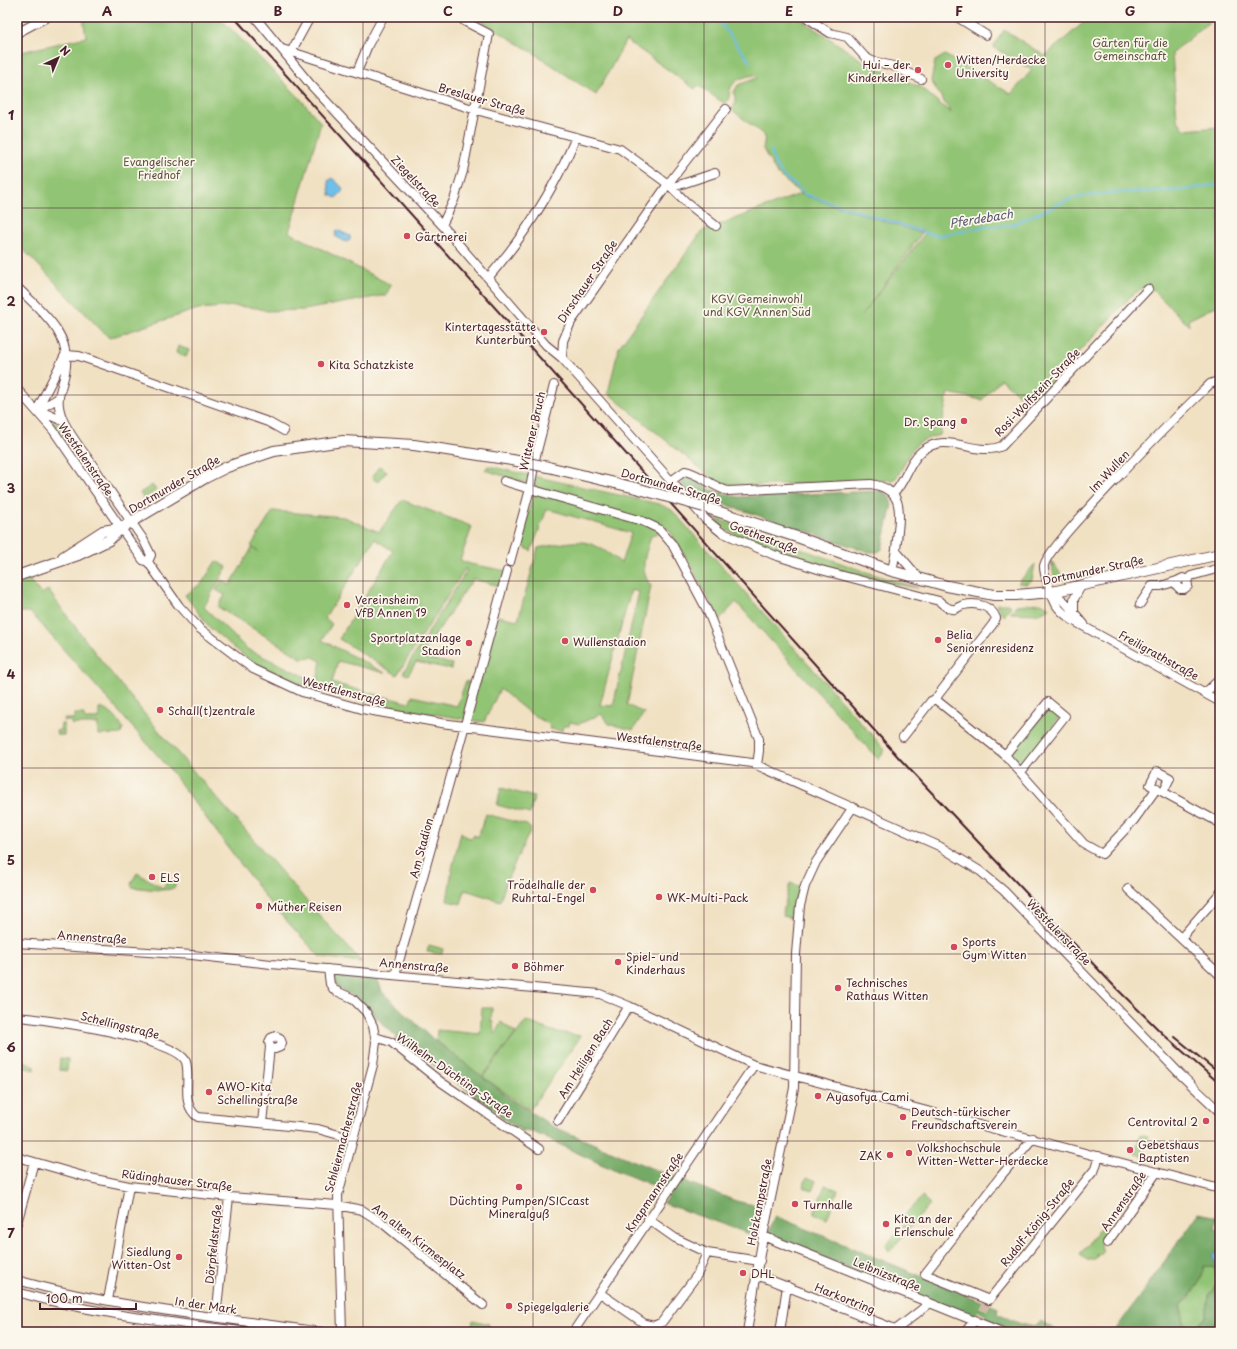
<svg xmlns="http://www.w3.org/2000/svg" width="1237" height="1349" font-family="'Playpen Sans',sans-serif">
	<rect width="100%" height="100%" fill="#fbf7ec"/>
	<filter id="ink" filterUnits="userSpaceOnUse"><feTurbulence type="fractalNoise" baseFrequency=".025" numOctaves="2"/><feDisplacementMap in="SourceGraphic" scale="8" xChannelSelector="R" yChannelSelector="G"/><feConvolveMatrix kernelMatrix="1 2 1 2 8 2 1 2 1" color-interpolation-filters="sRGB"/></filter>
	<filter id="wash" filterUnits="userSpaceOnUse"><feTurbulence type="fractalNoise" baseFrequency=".012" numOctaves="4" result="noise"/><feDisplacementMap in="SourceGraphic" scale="16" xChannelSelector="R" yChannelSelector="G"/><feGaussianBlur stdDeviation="0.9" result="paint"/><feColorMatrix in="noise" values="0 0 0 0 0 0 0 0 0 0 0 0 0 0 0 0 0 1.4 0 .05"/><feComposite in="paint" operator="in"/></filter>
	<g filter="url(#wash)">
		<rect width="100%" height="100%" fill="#f1e1c3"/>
		<path fill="#92c474" stroke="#6e7250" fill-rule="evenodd" d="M83,17H219L298,96L321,123L289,232L391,285L386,295L304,310L267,311L257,308L235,306L198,309L109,338L17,243V53L86,37Z
			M483,17H797L866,63L920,87L951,113L931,81L935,61L945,55L1011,94L1032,70L993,47L1004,30L1045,56L1090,17H1215L1172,53L1177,119L1185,130L1220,127V308L1216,306L1188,320L1189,326L1148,285L1132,295L1030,405L1001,379L982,400L948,393L940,435C906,443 912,455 896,478L892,480L750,486L718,483L608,393L619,347L702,231L800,194L922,233L861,316L926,232L800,193L777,174L763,149L765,136L731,109L736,103L734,92L738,85L757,78L754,75C745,77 733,79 730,90C729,96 730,98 725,104L698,85L695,89L626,40L596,95L537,55L483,22Z
			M178,346L189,350L186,357L176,353Z
			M49,418L61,426L116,503L111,505Z
			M379,466L387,471L378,482L372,478Z
			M488,466L659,504L672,510L885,750L878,759L736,602L720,620L683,552L668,528L651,536C646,554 638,569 651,586L627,705L644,713L633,730L609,724L601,714L579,724L570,722L569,726H563L562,731L549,729L550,725L528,712L500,689L484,722L401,709L311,689L253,663L210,628L185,595L202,583L216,561L227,567L204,607L247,649L317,682L321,661L313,657L301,658L218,607L225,595L216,590L222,580L230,585L252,548L259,552L251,546L273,511L344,517L379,532L402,500L468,525L472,527L460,560L470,564L507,571L503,587L473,579L420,657L452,664L451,669L416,662L408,675L403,673L467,570L465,569L397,675L339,639L393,551L375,539L325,618L332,624L322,640L385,673L338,661L332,683L409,703L412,696L457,706L466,681L478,685L498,616L518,620L538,548C579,540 587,535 621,563L631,533L547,509L531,551L519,544L536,486L485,470ZM631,590L639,592L613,706L600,705Z
			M152,485L156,490L144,499L140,493Z
			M712,517L863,571L918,588L880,581L840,570L766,546L730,532Z
			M1051,561L1065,579L1059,580L1054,576Z
			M1035,564L1032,580L1026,584L1018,583Z
			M27,577L41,594L48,590C109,675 177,753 246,831C284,875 322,920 362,962L320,957L269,902L168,767L30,612H17V581Z
			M1041,603L1050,608L1038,614L1011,613L1016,605Z
			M997,604H1009L1011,606L1004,616L996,605Z
			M1049,707L1060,716L1025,764L1021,765L1010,756V751Z
			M99,708C109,710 118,718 123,728L121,734L98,735V724H71V721H64V719H74V714H84V719H99Z
			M61,724H64V735H57L56,731L60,730Z
			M501,788L534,797L530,814L497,805Z
			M486,814L527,825L531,829L507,880L500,901L465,890L461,904L447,901L452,869L461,832L467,837L472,838L473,835L478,837Z
			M137,873L163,888L169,879L175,884V887C168,893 142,888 132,887L131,883Z
			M790,883L799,886L792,918L782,916Z
			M429,945L443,949L442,954L427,952Z
			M482,1008H492L491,1022H493L494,1034L501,1022L516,1033L482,1077L436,1040L437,1030L480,1034Z
			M526,1021L552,1031L581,1036L530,1110L483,1077Z
			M17,1055H20L19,1059L35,1066L34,1070L17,1066Z
			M60,1058L68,1059L67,1071L59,1070Z
			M1140,1134L1148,1136L1142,1156L1135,1154Z
			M807,1177L816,1181L812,1191L803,1187Z
			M825,1185L838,1190L827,1219L814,1214Z
			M922,1197L930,1204L889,1252L886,1245C895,1233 901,1233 906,1218L904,1215Z
			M1100,1228L1110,1235L1102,1239L1100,1245L1103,1251L1099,1256L1096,1254L1098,1257L1092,1260H1087L1080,1255Z
			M1204,1266L1215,1268L1218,1282L1209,1295L1206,1317L1190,1332H1187L1180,1305L1189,1299Z
			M473,1320L489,1324L488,1330L472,1327Z"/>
		<path fill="#75aa66" stroke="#606448" d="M685,478L696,480L711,490L739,497L881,491L889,496L892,504L882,549L878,552H869L690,493L683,486L682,481Z
			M332,974L377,977L382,992L433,1039L514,1101L552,1126L653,1169L736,1201L767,1208L761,1238L663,1203L671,1193L603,1165L533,1132L522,1131L499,1116L500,1113L421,1057L418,1060L395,1041L397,1037L352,995L338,988Z
			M1199,1213L1218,1217L1215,1228L1220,1230V1254L1216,1253L1220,1270V1332H1190L1206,1317L1209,1295L1218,1282L1215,1268L1204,1266C1203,1280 1191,1297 1180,1305L1187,1332H1114Z
			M775,1216L998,1308L997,1314L1021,1324L1035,1327L1041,1321L1059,1332H1010L767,1235Z"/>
		<path fill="#6ebfe9" stroke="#5c6f8a" d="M332,178L343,188L342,192L336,198L330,195L328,181Z
			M337,230L350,236V240L346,242L335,236Z
			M1216,1253L1220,1254V1270L1215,1263L1213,1256Z"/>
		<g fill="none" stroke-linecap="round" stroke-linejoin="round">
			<path stroke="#6ebfe9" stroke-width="2" d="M716,17L750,62
				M771,150C775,172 784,178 802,190L803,194L933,235H941L983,227L1011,225L1073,198L1107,193L1184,190L1220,184"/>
		</g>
	</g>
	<g filter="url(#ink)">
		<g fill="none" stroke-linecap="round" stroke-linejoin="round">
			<path stroke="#d0baa5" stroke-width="8" stroke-dasharray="8 4" stroke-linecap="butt" d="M975,1320L979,1317L989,1300"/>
			<g stroke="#633c42" stroke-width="10">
				<path id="minor" d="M255,17L310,84L442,225L546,345L562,358
					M806,17L830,33L847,37L865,57L872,61L893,66L921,79
					M957,17L986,35
					M17,33L47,17
					M282,49L476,110L620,149L668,184L726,109
					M291,52L310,17
					M357,72L368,45L383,17
					M673,187L715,173
					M442,225L454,200L463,171L489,34L464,21
					M716,226L687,203L668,184L571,322L563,341L562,358L671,481L705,519L721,532L774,555L821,570L939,601C943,605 949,610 955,609C958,608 961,605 964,605C977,602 991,606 996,618L993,624L935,699L931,701L903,737
					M488,278C525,235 554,190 576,137
					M17,287C42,312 73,334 65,373C61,393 54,399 63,420C70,435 80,448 90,461C107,487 125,513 143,539L151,555L148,562
					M66,355L79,356L268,422L284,431
					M1220,380L1210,384L1203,391C1181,412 1045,547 1044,566C1043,572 1053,600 1057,606C1061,612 1067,616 1072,620L1220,702
					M554,385L536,455L530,489L642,521L659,529L672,544L708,612L759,739V751L757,765
					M17,389L53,430L143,560L148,562L179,606L199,628L253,669L302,692L362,709L441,723L752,763L939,846L980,871L1004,891L1180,1074L1220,1112
					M37,410L65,355
					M38,410L63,421
					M38,410L57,399
					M504,481L530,489L510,562
					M671,481L685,471C700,474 713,487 728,491L871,484C900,489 901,506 898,531C897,544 895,558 892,571
					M893,494C906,482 908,462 922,451C947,430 976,458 1002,446L1148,289
					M896,551L919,578
					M1187,580L1191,576L1220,568
					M1053,592L1065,602L1084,624
					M1140,604L1152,586H1161L1177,581L1183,578L1187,580L1188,586L1184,589H1180L1177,586V581
					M1074,613V599L1081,586
					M1205,693L1220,679
					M935,699L1005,755L1084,844L1102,854L1134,820L1157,788
					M1005,755L1048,702L1065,716L1021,772
					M1163,792L1170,778L1157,771L1150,785L1220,823
					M1128,889L1220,975
					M1181,938L1220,893
					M17,943L192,955L271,964L600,994L629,1006L754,1065L1220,1189
					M328,969L330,984L334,990L352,998L366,1012L373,1026L376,1042L373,1065L338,1195L342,1332
					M395,975C434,841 470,706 507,571
					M17,1017C44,1019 178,1038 186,1062C191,1080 180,1105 198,1117L318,1129L353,1139
					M375,1037L391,1042L441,1082L539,1149
					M558,1121L629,1006
					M262,1123L270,1047L269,1042L271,1038L276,1036L280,1038L282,1043L280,1047L275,1049L270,1047
					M1033,1138L1000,1177L925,1274L989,1300L1095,1169L1099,1156
					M17,1157L90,1178L129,1186L229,1197L337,1205L362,1210L381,1222L483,1305
					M648,1219L675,1238L707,1253L760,1261
					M17,1223L34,1162
					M763,1236L1002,1332
					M1107,1243L1157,1172
					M757,1275L895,1329
					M17,1280C116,1308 220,1317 322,1332
					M17,1292C91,1314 171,1322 248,1332
					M600,1293L645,1324L654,1326L662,1322L697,1275L707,1253
					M108,1300L129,1186
					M216,1317L229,1197
					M573,1332L754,1065
					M747,1332L763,1236L794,1088L796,954L800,906L805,886L816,862L853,807
					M780,1332L787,1286
					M893,1332L930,1303
					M965,1332L975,1320"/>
			</g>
			<g stroke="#633c42" stroke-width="12">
				<path id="major" d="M548,467L636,488
					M704,507L800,538L892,571L947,586L994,595H1016L1052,592L1220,554
					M63,557L103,531L121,528
					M17,576L78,555L109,540L121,528L205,478L227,467L274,451L343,441L414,445L512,460"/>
			</g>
			<use href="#minor" stroke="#fff" stroke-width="8"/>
			<use href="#major" stroke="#fff" stroke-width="10"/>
			<path stroke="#4a1f2b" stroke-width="2" d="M234,17L900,759L1114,986L1164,1035L1220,1084
				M1175,1037L1220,1074"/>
			<g stroke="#633c42" stroke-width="12" stroke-linecap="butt">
				<path id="major-bridge" d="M512,460L548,467
					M636,488L704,507"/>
			</g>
			<use href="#major-bridge" stroke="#fff" stroke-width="10"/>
		</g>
	</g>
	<path fill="none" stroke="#4a1f2b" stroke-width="1" stroke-opacity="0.55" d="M192,17V1332M363,17V1332M533,17V1332M704,17V1332M874,17V1332M1045,17V1332M17,208H1220M17,395H1220M17,581H1220M17,768H1220M17,954H1220M17,1141H1220"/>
	<g fill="#d1495b" stroke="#fbf7ec" stroke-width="1.5">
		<circle cx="948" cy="65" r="4"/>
		<circle cx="918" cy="70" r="4"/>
		<circle cx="407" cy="236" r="4"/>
		<circle cx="544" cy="332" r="4"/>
		<circle cx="321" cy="364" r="4"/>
		<circle cx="964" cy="421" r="4"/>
		<circle cx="347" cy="605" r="4"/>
		<circle cx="938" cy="640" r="4"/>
		<circle cx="565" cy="641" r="4"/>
		<circle cx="469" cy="643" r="4"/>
		<circle cx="160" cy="710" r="4"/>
		<circle cx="152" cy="877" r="4"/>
		<circle cx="593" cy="890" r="4"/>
		<circle cx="659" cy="897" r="4"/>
		<circle cx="259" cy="906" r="4"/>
		<circle cx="954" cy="947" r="4"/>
		<circle cx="618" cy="962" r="4"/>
		<circle cx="515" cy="966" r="4"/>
		<circle cx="838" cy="988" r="4"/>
		<circle cx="209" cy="1092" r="4"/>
		<circle cx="818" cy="1096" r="4"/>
		<circle cx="903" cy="1117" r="4"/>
		<circle cx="1206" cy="1121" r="4"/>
		<circle cx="1130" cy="1150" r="4"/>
		<circle cx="909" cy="1153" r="4"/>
		<circle cx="890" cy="1155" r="4"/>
		<circle cx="519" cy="1187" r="4"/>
		<circle cx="795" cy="1204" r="4"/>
		<circle cx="886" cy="1224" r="4"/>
		<circle cx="179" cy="1257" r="4"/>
		<circle cx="743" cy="1273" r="4"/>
		<circle cx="509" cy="1306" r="4"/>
	</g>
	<g text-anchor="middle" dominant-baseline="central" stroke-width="3.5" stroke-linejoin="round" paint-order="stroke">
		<g font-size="11" fill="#605141" stroke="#fbf7ec">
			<text x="1130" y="42">Gärten für die<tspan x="1130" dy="13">Gemeinschaft</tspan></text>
			<text x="159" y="161">Evangelischer<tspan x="159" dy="13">Friedhof</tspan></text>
			<text x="757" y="298">KGV Gemeinwohl<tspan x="757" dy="13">und KGV Annen Süd</tspan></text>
		</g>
		<g font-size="11" fill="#4a1f2b" stroke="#fbf7ec" text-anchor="start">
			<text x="956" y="59">Witten/Herdecke<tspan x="956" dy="13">University</tspan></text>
			<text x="910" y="64" text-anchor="end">Hui – der<tspan x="910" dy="13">Kinderkeller</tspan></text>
			<text x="415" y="236">Gärtnerei</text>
			<text x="536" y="326" text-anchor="end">Kintertagesstätte<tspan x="536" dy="13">Kunterbunt</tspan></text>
			<text x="329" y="364">Kita Schatzkiste</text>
			<text x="956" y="421" text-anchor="end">Dr. Spang</text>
			<text x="355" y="599">Vereinsheim<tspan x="355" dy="13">VfB Annen 19</tspan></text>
			<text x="946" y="634">Belia<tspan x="946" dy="13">Seniorenresidenz</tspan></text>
			<text x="461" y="637" text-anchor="end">Sportplatzanlage<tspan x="461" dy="13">Stadion</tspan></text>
			<text x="573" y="641">Wullenstadion</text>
			<text x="168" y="710">Schall(t)zentrale</text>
			<text x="160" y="877">ELS</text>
			<text x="585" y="884" text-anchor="end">Trödelhalle der<tspan x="585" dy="13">Ruhrtal-Engel</tspan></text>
			<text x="667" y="897">WK-Multi-Pack</text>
			<text x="267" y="906">Müther Reisen</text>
			<text x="962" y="941">Sports<tspan x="962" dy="13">Gym Witten</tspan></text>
			<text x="626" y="956">Spiel- und<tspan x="626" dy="13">Kinderhaus</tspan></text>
			<text x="523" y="966">Böhmer</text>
			<text x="846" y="982">Technisches<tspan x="846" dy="13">Rathaus Witten</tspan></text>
			<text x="217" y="1086">AWO-Kita<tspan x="217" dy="13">Schellingstraße</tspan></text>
			<text x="826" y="1096">Ayasofya Cami</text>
			<text x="911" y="1111">Deutsch-türkischer<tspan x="911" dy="13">Freundschaftsverein</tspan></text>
			<text x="1198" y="1121" text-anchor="end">Centrovital 2</text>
			<text x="1138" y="1144">Gebetshaus<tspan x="1138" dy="13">Baptisten</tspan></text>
			<text x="917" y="1147">Volkshochschule<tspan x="917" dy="13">Witten-Wetter-Herdecke</tspan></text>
			<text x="882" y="1155" text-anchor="end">ZAK</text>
			<text x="519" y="1200" text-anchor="middle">Düchting Pumpen/SICcast<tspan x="519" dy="13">Mineralguß</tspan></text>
			<text x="803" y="1204">Turnhalle</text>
			<text x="894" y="1218">Kita an der<tspan x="894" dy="13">Erlenschule</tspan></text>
			<text x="171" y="1251" text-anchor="end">Siedlung<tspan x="171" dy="13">Witten-Ost</tspan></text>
			<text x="751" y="1273">DHL</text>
			<text x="517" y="1306">Spiegelgalerie</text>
		</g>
		<g font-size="11" fill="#4a1f2b" stroke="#fbf7ec">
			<text transform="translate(482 99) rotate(16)">Breslauer Straße</text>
			<text transform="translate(416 181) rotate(47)">Ziegelstraße</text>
			<text transform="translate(587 281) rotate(-56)">Dirschauer Straße</text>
			<text transform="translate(1037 392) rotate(-46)">Rosi-Wolfstein-Straße</text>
			<text transform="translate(532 431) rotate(-77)">Wittener Bruch</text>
			<text transform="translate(86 459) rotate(55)">Westfalenstraße</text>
			<text transform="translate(1109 471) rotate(-47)">Im Wullen</text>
			<text transform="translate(174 484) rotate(-30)">Dortmunder Straße</text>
			<text transform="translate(671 486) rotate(16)">Dortmunder Straße</text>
			<text transform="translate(764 537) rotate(21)">Goethestraße</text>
			<text transform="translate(1093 570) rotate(-12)">Dortmunder Straße</text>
			<text transform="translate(1159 655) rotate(29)">Freiligrathstraße</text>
			<text transform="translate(344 691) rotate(15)">Westfalenstraße</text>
			<text transform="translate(659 741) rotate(7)">Westfalenstraße</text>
			<text transform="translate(421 848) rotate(-75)">Am Stadion</text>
			<text transform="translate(1059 932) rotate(46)">Westfalenstraße</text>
			<text transform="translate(92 937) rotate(4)">Annenstraße</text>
			<text transform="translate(414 965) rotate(5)">Annenstraße</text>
			<text transform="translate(120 1025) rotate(14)">Schellingstraße</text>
			<text transform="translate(585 1058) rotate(-58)">Am Heiligen Bach</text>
			<text transform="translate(455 1075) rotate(35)">Wilhelm-Düchting-Straße</text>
			<text transform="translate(343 1137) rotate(-75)">Schleiermacherstraße</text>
			<text transform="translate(177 1180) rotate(7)">Rüdinghauser Straße</text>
			<text transform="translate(654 1192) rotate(-56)">Knapmannstraße</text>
			<text transform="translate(1123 1201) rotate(-55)">Annenstraße</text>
			<text transform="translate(759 1202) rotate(-79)">Holzkampstraße</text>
			<text transform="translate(1037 1222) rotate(-51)">Rudolf-König-Straße</text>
			<text transform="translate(419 1241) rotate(38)">Am alten Kirmesplatz</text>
			<text transform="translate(213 1244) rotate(-84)">Dörpfeldstraße</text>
			<text transform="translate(887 1274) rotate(22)">Leibnizstraße</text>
			<text transform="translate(845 1298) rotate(22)">Harkortring</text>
			<text transform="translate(206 1305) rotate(8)">In der Mark</text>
		</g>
		<g font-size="12" font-style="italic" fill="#57576e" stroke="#fbf7ec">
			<text transform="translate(981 218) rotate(-9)">Pferdebach</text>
		</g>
	</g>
	<rect width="1237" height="1349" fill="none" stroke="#fbf7ec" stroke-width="44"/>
	<g transform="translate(58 58) rotate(44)" stroke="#fbf7ec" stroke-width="3" paint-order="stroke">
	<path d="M0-3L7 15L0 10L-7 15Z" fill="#4a1f2b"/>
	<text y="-6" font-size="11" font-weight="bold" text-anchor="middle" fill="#4a1f2b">N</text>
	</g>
	<path d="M40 1303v6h96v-6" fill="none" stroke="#4a1f2b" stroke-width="2"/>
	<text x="46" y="1303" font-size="12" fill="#4a1f2b" stroke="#fbf7ec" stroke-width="3" paint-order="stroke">100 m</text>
	<rect x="22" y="22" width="1193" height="1305" fill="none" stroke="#4a1f2b" stroke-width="1.5"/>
	<g font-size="13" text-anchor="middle" font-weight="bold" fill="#4a1f2b">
		<text x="107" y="16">A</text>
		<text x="278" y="16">B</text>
		<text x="448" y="16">C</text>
		<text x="618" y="16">D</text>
		<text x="789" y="16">E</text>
		<text x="959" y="16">F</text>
		<text x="1130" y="16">G</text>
		<text x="11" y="120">1</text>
		<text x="11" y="306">2</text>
		<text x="11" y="493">3</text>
		<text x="11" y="679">4</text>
		<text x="11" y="865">5</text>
		<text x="11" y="1052">6</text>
		<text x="11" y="1238">7</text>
	</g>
</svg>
